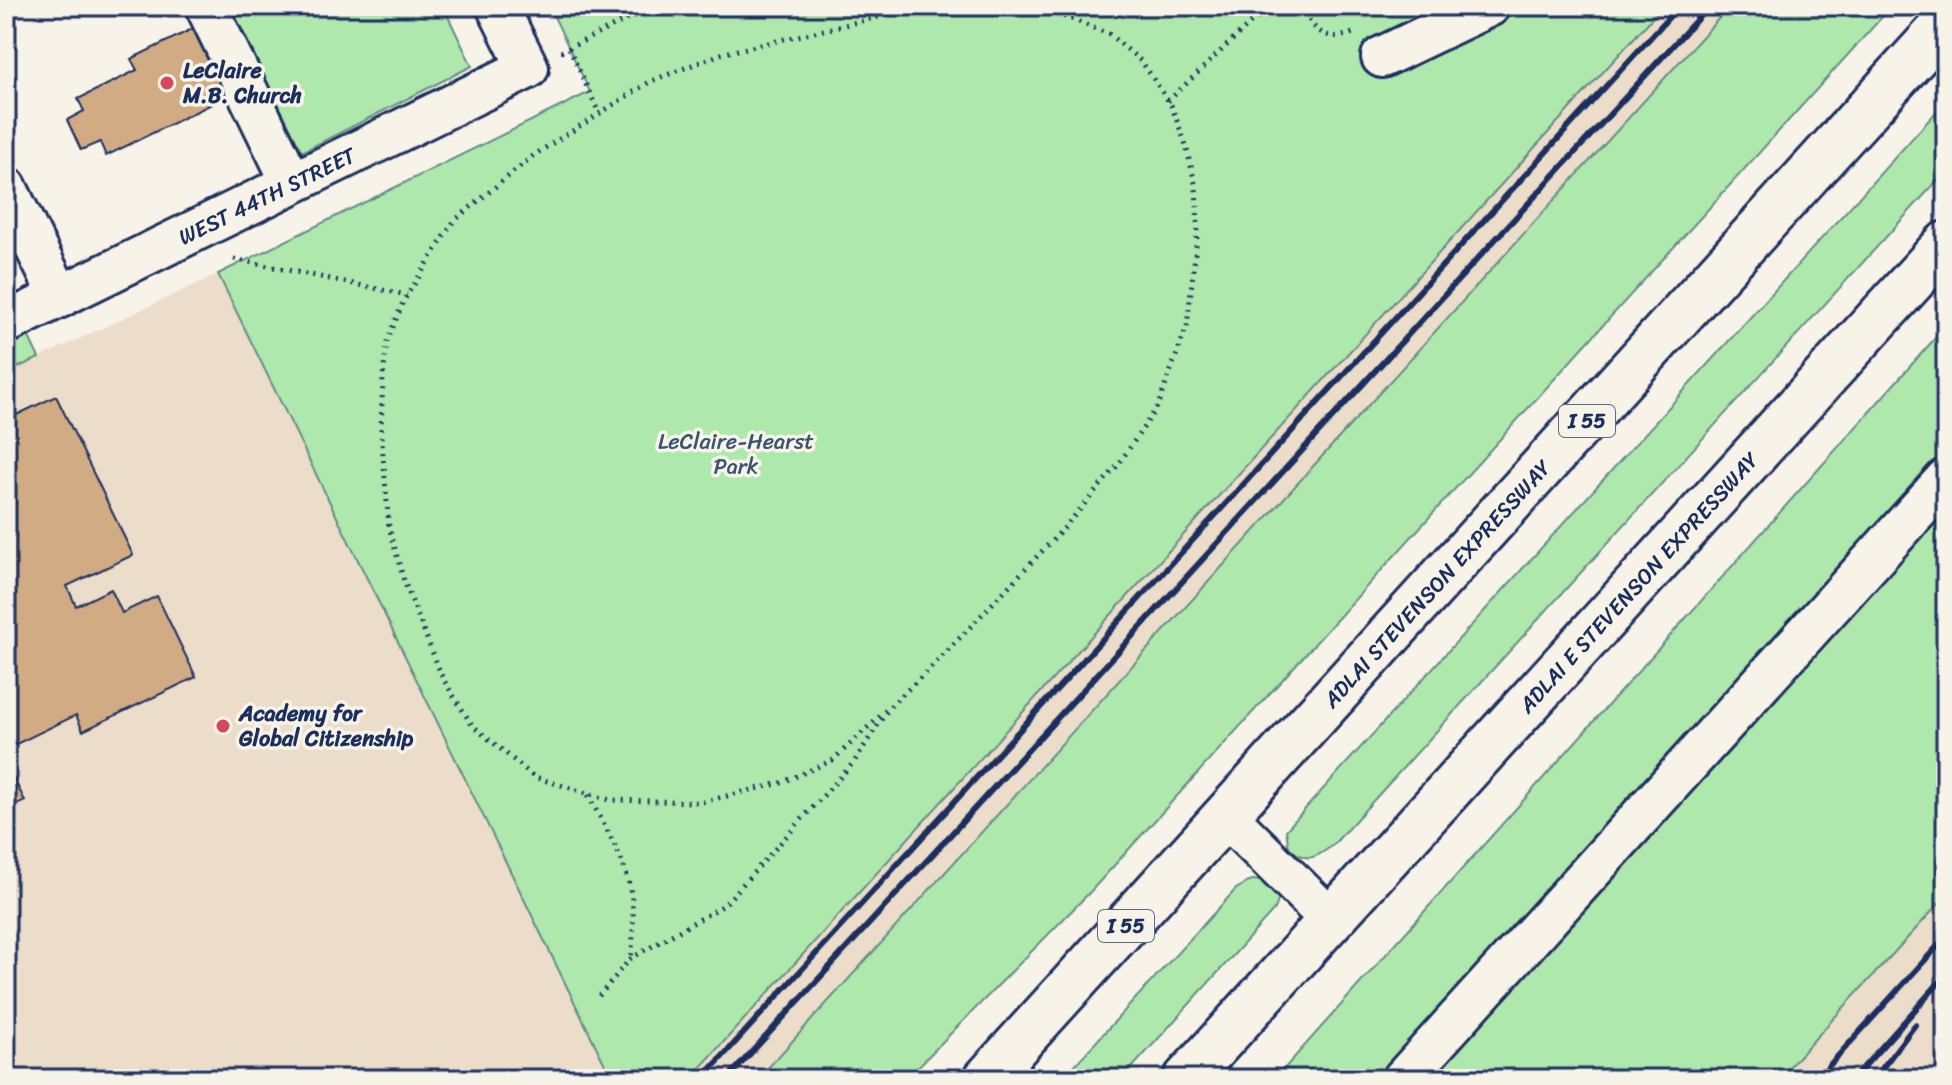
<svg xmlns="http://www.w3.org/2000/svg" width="1952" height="1085" font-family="Sriracha,sans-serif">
	<rect width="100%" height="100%" fill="#f7f3e8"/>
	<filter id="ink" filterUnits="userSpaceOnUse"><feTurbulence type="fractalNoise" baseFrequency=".0125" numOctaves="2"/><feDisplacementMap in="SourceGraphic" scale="16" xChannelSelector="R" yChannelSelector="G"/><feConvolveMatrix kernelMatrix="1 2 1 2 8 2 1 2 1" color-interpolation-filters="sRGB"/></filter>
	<g filter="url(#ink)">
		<path fill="#ecddca" d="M1663,6H1730L758,1079H690Z
			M218,274L612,1079H6V373Z
			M1946,896V1079H1778Z"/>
		<path fill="#aee8ad" stroke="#648c86" stroke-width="2" d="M229,6H443L472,66L302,152Z
			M549,6H1663L690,1079H612L218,274L590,92Z
			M1730,6H1892L1091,891L906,1079H758Z
			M1946,101V171L1333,845C1315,859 1307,863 1289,848L1286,830Z
			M6,289L39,358L6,373Z
			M1946,326V896L1778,1079H1275Z
			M1252,880C1267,881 1273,885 1279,898L1275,909L1122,1079H1062L1236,889Z"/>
		<path fill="#d1ab83" stroke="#1b2f5e" stroke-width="2" d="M196,27L230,95L106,156L100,142L81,150L67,120L84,111L78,99L137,70L131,59Z
			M56,396L133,555L67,586L76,606L111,589L122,613L157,596L196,677L83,731L76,715L6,749V420Z
			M6,763L25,801L6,810Z"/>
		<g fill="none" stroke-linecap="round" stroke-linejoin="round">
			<g stroke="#1b2f5e" stroke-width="46">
				<g id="minor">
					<path d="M206,6L292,183"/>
					<path d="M1382,57L1489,6"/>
					<path d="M6,187L60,297"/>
					<path id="s1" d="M6,323L528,68L497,6"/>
					<path d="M1227,817L1330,919"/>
					<path d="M1403,1079L1946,479"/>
				</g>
			</g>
			<g stroke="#1b2f5e" stroke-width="50">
				<g id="highway">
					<path id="s2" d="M986,1079L1946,23"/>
					<path id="s3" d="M1186,1079L1946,244"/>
				</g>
			</g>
			<path stroke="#1b2f5e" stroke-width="5" stroke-dasharray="2 6" stroke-linecap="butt" d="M925,6L721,54L651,81L534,155L454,221L403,302L387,342L383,377L381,431L389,527L404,581L443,679L472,725L534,777L610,800L702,802L781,783L833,760L935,664L1064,528L1118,465L1158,406L1187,326L1198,228L1196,187L1185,142L1171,105L1142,62L1109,34L1066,17L1019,6
				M1301,6C1313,30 1325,43 1353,33
				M1259,15L1277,6
				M569,48L599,113
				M561,52L654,6
				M1168,101L1259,15L1255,6
				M234,259L407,295
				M588,795C622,858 640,883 631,958
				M599,996L630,959L724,905L854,762L887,711"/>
			<use href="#minor" stroke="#f7f3e8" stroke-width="40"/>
			<use href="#highway" stroke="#f7f3e8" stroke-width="44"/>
			<path stroke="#1b2f5e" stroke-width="6" d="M702,1079L1679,6
				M727,1079L1709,6
				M1817,1079L1946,937
				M1853,1079L1946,975
				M1874,1079L1915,1025"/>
		</g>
	</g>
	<g fill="#d1495b" stroke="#f7f3e8" stroke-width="3">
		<circle cx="167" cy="83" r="8"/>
		<circle cx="223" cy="726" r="8"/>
	</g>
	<g text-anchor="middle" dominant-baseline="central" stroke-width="7" stroke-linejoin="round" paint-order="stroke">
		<g fill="#f7f3e8" stroke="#5d6a87" stroke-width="2">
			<rect x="1559" y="405" width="56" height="32" rx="6"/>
			<rect x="1098" y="910" width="56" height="32" rx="6"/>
		</g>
		<g font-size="20" font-weight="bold" fill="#1b2f5e">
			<text x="1587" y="421">I 55</text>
			<text x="1126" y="926">I 55</text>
		</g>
		<g font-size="22" font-weight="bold" fill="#1b2f5e" stroke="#f7f3e8" text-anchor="start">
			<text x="183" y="70">LeClaire<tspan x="183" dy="25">M.B. Church</tspan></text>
			<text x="239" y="713">Academy for<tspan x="239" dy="25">Global Citizenship</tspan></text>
		</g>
		<g font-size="22" fill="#1b2f5e" stroke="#f7f3e8">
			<text stroke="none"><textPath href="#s1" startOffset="290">WEST 44TH STREET</textPath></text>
			<text stroke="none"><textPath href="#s3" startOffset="672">ADLAI E STEVENSON EXPRESSWAY</textPath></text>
			<text stroke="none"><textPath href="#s2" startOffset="670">ADLAI STEVENSON EXPRESSWAY</textPath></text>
		</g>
		<g font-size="22" fill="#38546e" stroke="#f7f3e8">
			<text x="736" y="441">LeClaire-Hearst<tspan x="736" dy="25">Park</tspan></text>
		</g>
	</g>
	<rect width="1952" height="1085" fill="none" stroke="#f7f3e8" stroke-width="32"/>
	<rect x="16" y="16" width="1920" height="1053" fill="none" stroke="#1b2f5e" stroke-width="3" filter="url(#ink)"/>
</svg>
